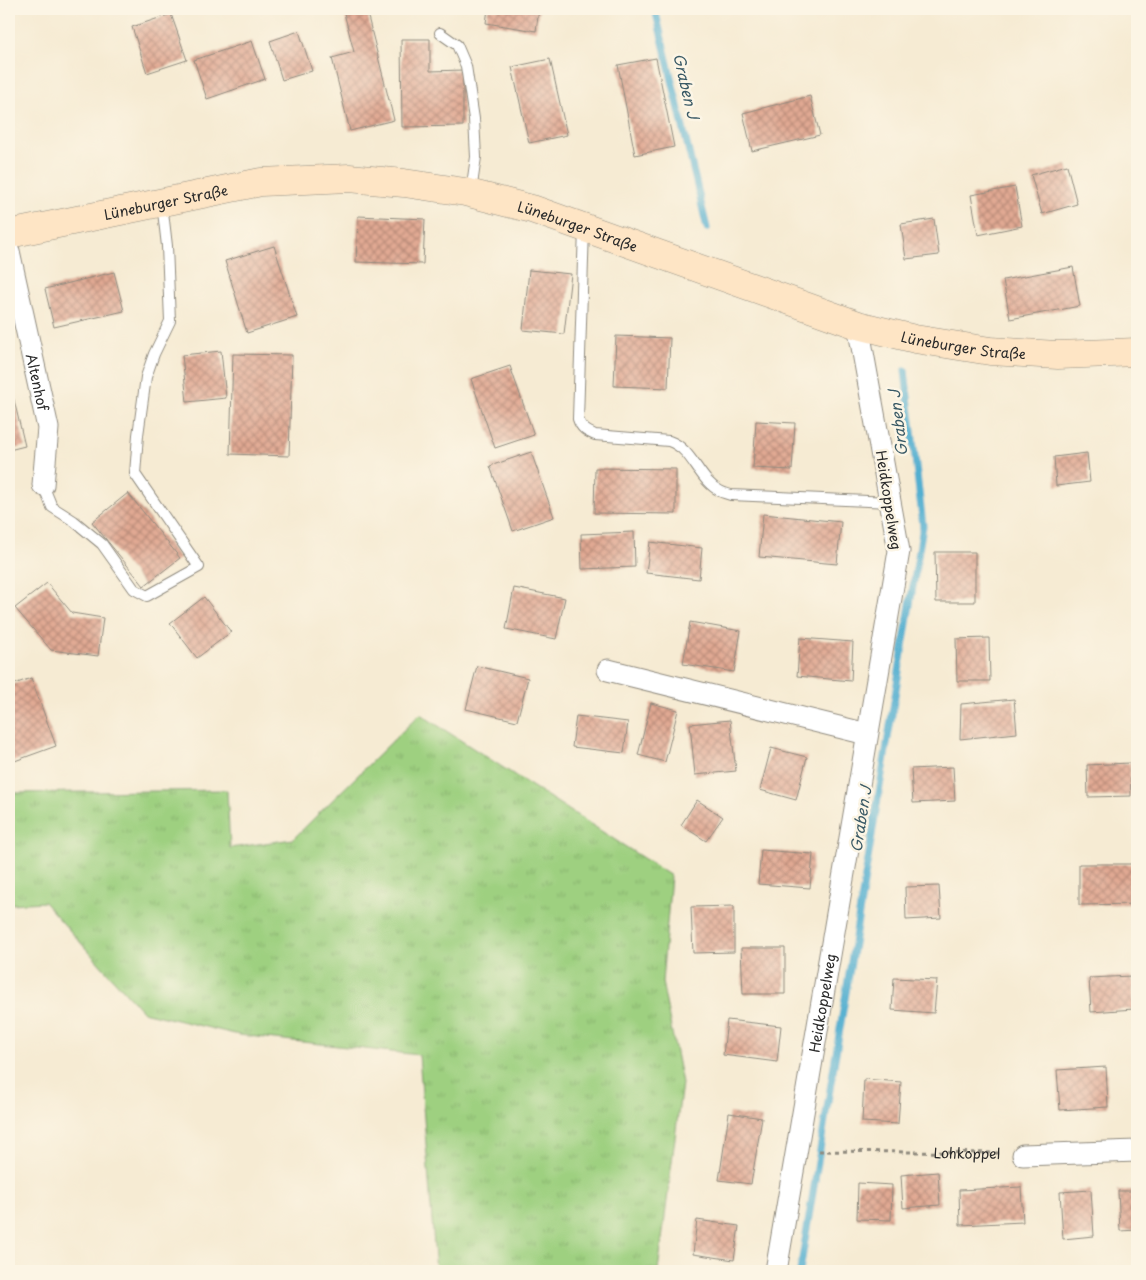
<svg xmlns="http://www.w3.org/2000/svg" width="1146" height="1280" font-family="'Playpen Sans',sans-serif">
	<defs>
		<pattern id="grass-tufts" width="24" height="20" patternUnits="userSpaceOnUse" patternTransform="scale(1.25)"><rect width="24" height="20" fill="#9ed080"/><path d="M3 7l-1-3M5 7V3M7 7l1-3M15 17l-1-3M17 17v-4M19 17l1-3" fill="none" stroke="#88b36f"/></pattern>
		<pattern id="building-cross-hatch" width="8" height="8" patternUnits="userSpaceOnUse" patternTransform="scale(1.25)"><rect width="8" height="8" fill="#e1a993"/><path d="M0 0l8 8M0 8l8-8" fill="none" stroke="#b78a78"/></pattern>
	</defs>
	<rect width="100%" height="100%" fill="#fcf5e5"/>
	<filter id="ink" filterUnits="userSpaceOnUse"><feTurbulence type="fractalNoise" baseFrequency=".02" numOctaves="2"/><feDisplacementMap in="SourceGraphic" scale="10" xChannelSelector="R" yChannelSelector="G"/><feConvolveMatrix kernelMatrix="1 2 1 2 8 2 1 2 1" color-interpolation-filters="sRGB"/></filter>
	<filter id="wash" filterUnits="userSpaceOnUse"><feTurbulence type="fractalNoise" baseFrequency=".0096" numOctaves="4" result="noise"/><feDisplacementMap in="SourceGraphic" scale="20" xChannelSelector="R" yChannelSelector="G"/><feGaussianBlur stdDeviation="1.12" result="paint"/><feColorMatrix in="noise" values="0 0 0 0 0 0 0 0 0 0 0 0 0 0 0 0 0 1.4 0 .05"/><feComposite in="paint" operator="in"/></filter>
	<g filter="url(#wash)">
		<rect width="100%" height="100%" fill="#f6ebd3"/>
		<path fill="url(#grass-tufts)" stroke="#647e56" d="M420,714L671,876L662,982L682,1083L658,1271H436L419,1055L239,1035L143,1012L44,902L9,904V793L227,790L230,848L293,839Z"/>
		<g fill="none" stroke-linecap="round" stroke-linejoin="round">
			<path stroke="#52afd0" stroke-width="7" d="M655,9L707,228
				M800,1271L923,526L905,371"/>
		</g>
		<g id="blocks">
			<path fill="url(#building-cross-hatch)" d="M343,9H366L394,120L350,131L332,58L354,52Z
				M488,9H539L536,31L486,23Z
				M171,14L187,60L147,73L132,27Z
				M299,31L312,71L282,80L270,41Z
				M401,39H430V71L463,70V126L402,127Z
				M252,41L265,79L207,99L194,60Z
				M656,58L674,147L635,155L618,65Z
				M550,59L567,135L529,143L512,67Z
				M810,96L820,135L752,151L743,113Z
				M9,155L13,169L9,170Z
				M1067,165L1077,204L1042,214L1031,175Z
				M1015,187L1022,226L978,235L971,195Z
				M358,216L425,219L423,264L356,262Z
				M934,219L939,255L906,259L901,224Z
				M274,246L297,317L247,333L225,261Z
				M1073,267L1080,306L1010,319L1003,280Z
				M529,270L571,274L564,334L523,330Z
				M114,272L124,311L54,327L45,289Z
				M1137,278V294H1136L1134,279Z
				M616,336L670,338L668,388L614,386Z
				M221,351L226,398L187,402L182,355Z
				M233,354L292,355L289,456L230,454Z
				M510,366L534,435L495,448L471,379Z
				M13,396L25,446L9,450V397Z
				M756,421L795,423L792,470L753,468Z
				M531,452L554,517L513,531L490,466Z
				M1087,453L1090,482L1056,486L1054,457Z
				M595,468L676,469V514L594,513Z
				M128,493L180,558L144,586L92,522Z
				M763,514L841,522L837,564L759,557Z
				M634,532L635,567L582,569L581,534Z
				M650,542L702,548L699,579L646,573Z
				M935,552H975V602H936Z
				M47,583L72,613L103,618L98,656L51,650L15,608Z
				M514,588L565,598L556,639L506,629Z
				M204,597L231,632L197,658L170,623Z
				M690,622L741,631L734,672L683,664Z
				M800,638L853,642L851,681L797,676Z
				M989,638L990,681H957L956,639Z
				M477,666L528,678L517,721L466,709Z
				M31,678L56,746L12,762L9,752V686Z
				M1014,699L1017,733L960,739L961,704Z
				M651,703L678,710L665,762L638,755Z
				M576,716L628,722L624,753L572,747Z
				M730,720L736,771L695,775L690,724Z
				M771,748L807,757L796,800L760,790Z
				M1130,763L1131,796L1088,797L1087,765Z
				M953,767L955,801L913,803L911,769Z
				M697,800L723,817L706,841L681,825Z
				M761,850L813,854L810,888L758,884Z
				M1079,864H1137V904L1079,905Z
				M939,886L941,918L906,920L905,887Z
				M734,906V952L693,953L691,907Z
				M741,948H785V994H743Z
				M1132,976L1134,1009L1091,1012L1089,978Z
				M894,978L937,980L934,1013L892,1010Z
				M727,1020L781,1026L777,1062L723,1055Z
				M1106,1067L1108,1107L1060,1110L1057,1070Z
				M864,1079L901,1082L898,1124L862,1122Z
				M729,1113L762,1118L751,1184L719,1180Z
				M938,1172L940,1205L903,1208L901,1175Z
				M858,1183L892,1185L891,1220L857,1219Z
				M1021,1187L1023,1222L960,1225L959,1190Z
				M1091,1190L1094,1236L1063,1239L1060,1192Z
				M1118,1191H1137V1230L1120,1231Z
				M697,1220L739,1226L734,1260L693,1254Z
				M891,1269V1271H870V1270Z"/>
		</g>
	</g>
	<g filter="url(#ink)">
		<use href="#blocks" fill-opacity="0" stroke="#908b7f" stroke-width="1"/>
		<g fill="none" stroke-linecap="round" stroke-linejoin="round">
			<g stroke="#908b7f" stroke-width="12">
				<path id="lane" d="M440,33L457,45L466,66L474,119L476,157L471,192
					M584,228L578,419C581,428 586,431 595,435L669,441C693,449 698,480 720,491C723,493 728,494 731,495L890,502
					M43,485L52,507L74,521L102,544L134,589L147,596L199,567L135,474L138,435L146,377L154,354L170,321L167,246L162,203"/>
			</g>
			<g stroke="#908b7f" stroke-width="23">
				<g id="street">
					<path id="s2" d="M9,251L48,428L43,485"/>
					<path d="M608,670L867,734"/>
					<path d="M1023,1155L1137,1151"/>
					<path id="s3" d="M776,1271L899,551L858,325"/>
				</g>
			</g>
			<g stroke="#908b7f" stroke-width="29">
				<g id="secondary">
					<path id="s4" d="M9,234L261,182L349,178L404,183L465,192L532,209L858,325L915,339L990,351L1058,355L1137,352"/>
				</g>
			</g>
			<path stroke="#908b7f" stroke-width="3" stroke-dasharray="4 4" stroke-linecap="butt" id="s1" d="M819,1151L1002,1153"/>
			<use href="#lane" stroke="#fff" stroke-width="10"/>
			<use href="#street" stroke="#fff" stroke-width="21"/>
			<use href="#secondary" stroke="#fee5c5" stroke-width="28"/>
		</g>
	</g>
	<g text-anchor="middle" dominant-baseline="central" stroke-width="5" stroke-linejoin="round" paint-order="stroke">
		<g font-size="14" fill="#2b2b2b" stroke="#fcf5e5">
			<text stroke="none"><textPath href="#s4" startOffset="160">Lüneburger Straße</textPath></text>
			<text stroke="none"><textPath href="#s4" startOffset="580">Lüneburger Straße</textPath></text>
			<text stroke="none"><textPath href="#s4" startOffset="985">Lüneburger Straße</textPath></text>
			<text stroke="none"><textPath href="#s2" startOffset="134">Altenhof</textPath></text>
			<text transform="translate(889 500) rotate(81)">Heidkoppelweg</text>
			<text stroke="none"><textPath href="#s3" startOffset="272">Heidkoppelweg</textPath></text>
			<text stroke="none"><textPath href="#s1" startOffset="148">Lohkoppel</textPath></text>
		</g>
		<g font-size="15" font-style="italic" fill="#395965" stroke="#fcf5e5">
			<text transform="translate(687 86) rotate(77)">Graben J</text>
			<text transform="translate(897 423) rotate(-97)">Graben J</text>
			<text transform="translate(860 819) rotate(-81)">Graben J</text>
		</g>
	</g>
	<rect width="1146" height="1280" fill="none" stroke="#fcf5e5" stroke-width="30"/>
</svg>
